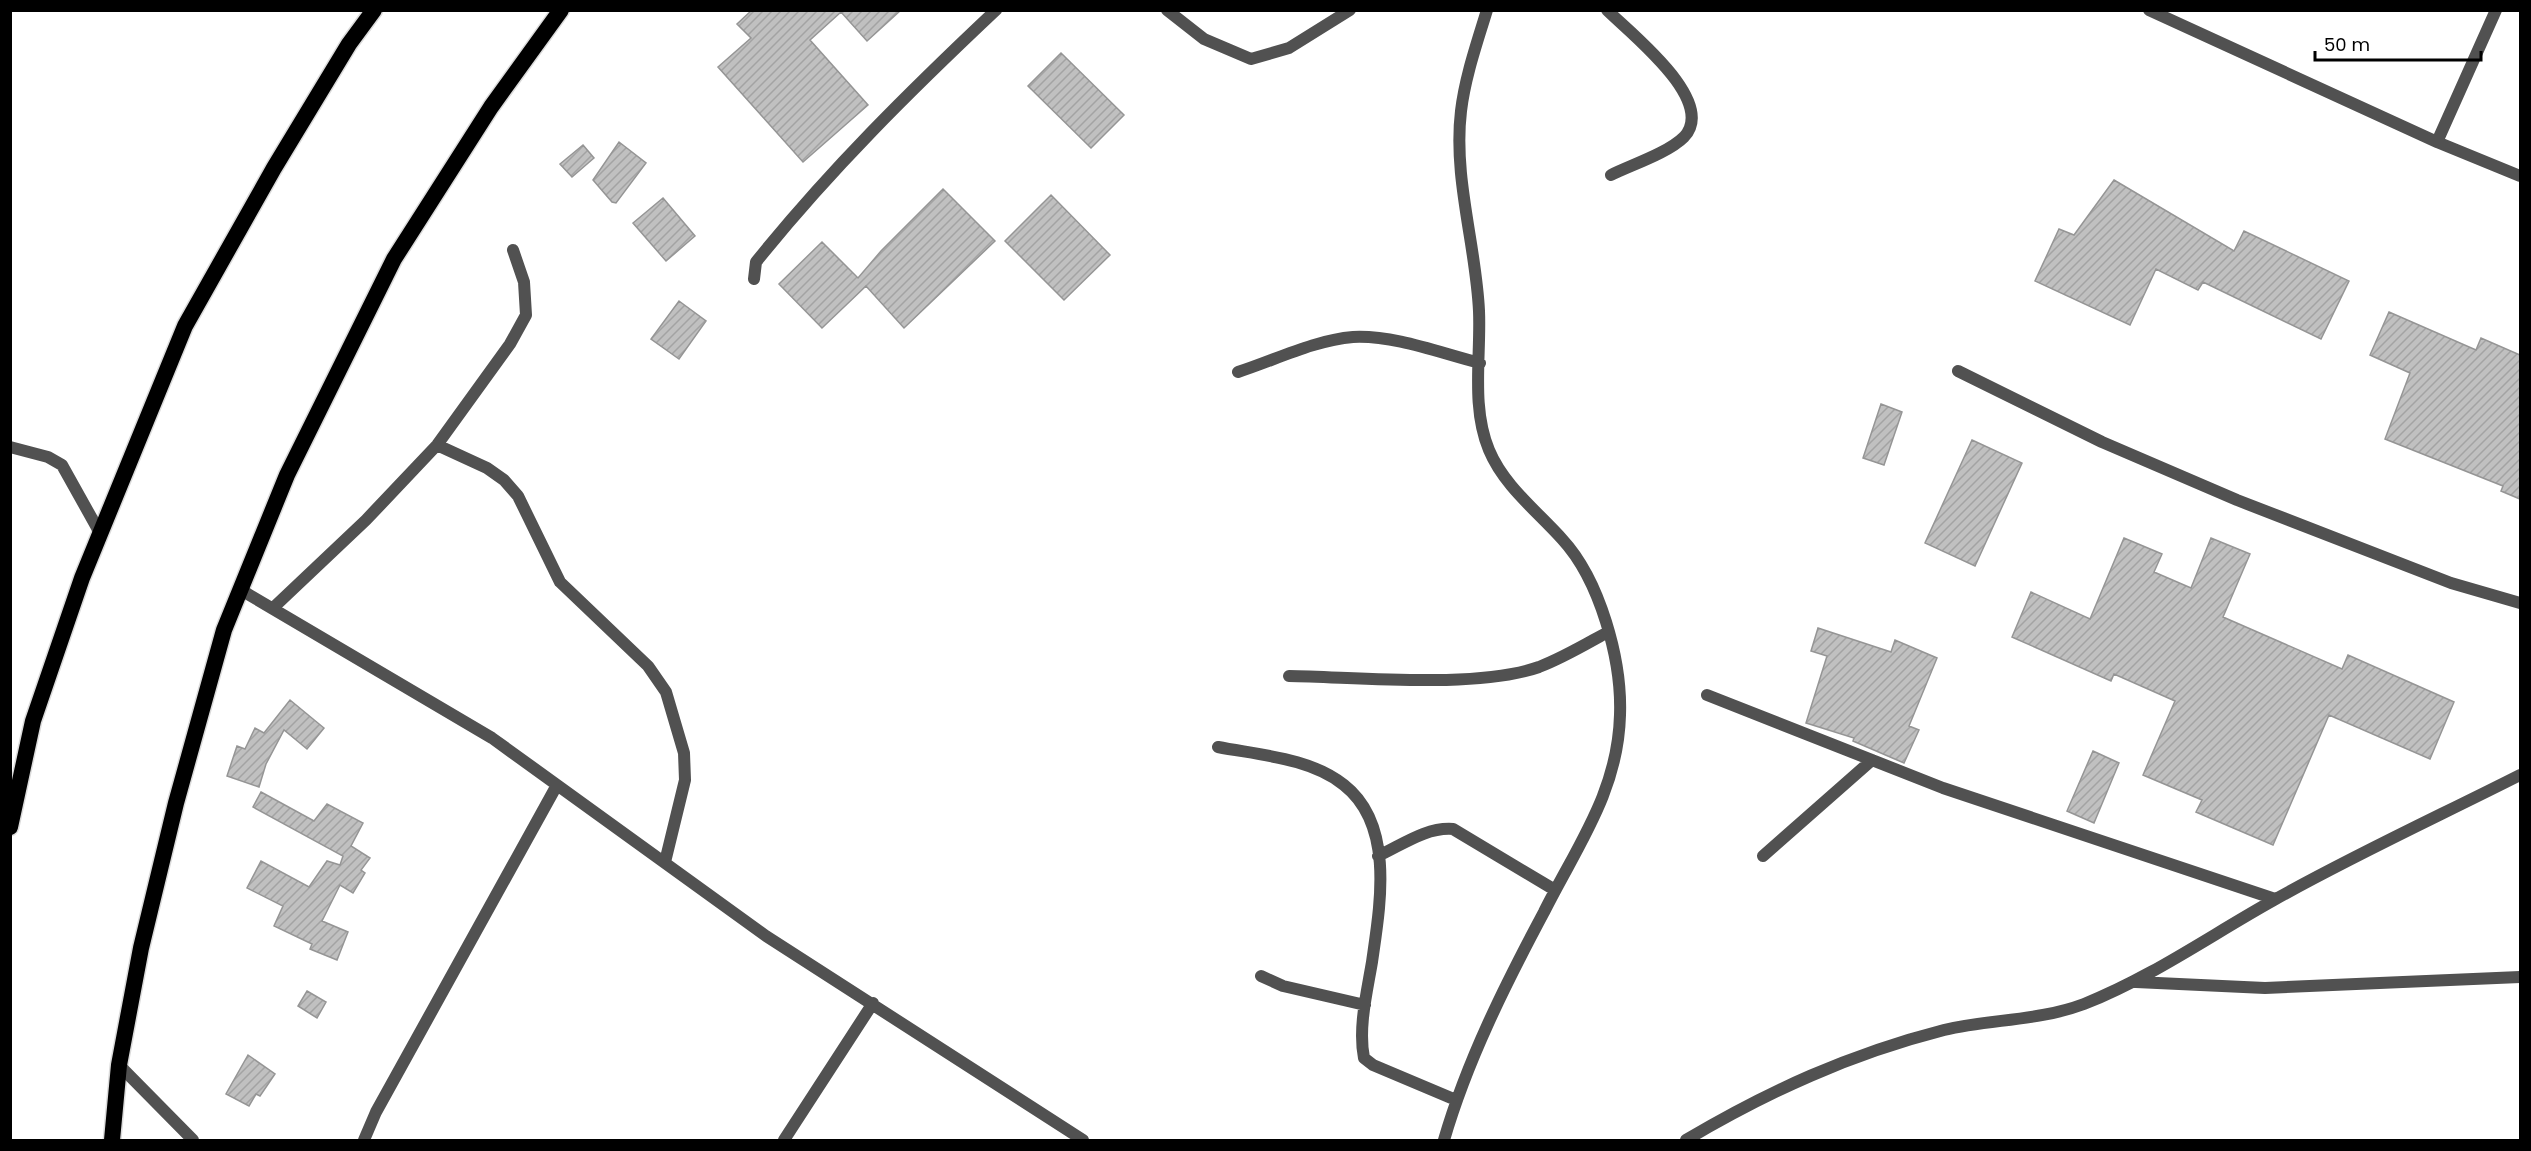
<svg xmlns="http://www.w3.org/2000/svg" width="2531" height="1151" font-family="Poppins,sans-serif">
	<defs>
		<pattern id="building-hatch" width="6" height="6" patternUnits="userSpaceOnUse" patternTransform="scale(1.5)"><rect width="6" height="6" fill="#c0c0c0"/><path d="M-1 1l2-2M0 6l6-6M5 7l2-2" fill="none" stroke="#a3a3a3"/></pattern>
	</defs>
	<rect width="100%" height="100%" fill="#fff"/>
	<path fill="url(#building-hatch)" stroke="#959595" stroke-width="1.5" d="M752,10H901L867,41L841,12L810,40L868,105L803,162L718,67L751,38L737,24Z
		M1061,53L1124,115L1091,148L1028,86Z
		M619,142L646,163L616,203L612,202L593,180Z
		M583,145L594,158L572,177L560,164Z
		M2114,180L2234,251L2244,231L2349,281L2321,339L2203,282L2198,290L2156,269L2130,325L2035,281L2059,229L2074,235Z
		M943,189L995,241L904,328L866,286L822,328L779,284L822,242L858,278L881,251Z
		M1051,195L1110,255L1064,300L1005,241Z
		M663,198L695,236L666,261L633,223Z
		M679,301L706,321L679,359L651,339Z
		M2389,312L2476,350L2481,338L2520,355V499L2501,491L2503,486L2385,439L2410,373L2370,355Z
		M1881,404L1902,412L1884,465L1863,458Z
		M1972,440L2022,463L1975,566L1925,543Z
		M2124,538L2162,554L2154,572L2191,588L2211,538L2250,554L2223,617L2342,669L2348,655L2454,702L2430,759L2329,715L2273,845L2196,812L2202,800L2143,775L2175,701L2114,674L2111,681L2012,637L2031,592L2090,619Z
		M1818,628L1891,652L1895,640L1937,658L1909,726L1919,730L1904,763L1853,741L1854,738L1806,723L1827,656L1811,651Z
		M290,700L324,728L307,749L284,730L266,764L259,787L227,776L237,746L245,749L255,728L264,733Z
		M2093,751L2119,763L2094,823L2067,811Z
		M261,792L314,821L327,804L363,823L351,846L370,858L361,870L365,873L353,893L340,885L322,921L348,932L337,960L310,949L312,944L274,926L283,906L247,888L261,861L309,887L327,861L340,865L343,856L253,807Z
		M307,991L326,1002L317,1018L298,1006Z
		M248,1055L275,1074L260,1096L256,1094L249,1106L226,1094Z"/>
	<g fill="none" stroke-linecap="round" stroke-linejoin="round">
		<g stroke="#dbdbdb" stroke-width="19">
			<path id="trunk" d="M10,827L33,721L82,578L185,326L274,168L349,44L374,10
				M112,1140L119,1065L141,948L176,803L224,630L287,475L394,259L491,107L561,10"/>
		</g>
		<path stroke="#515151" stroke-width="12" d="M754,279L756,262C829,171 911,90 996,10"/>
		<path stroke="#515151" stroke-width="12" d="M1167,10L1204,39L1251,59L1289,48L1350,10
			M1607,10C1630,33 1718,101 1684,137C1668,153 1631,165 1611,175
			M2149,10L2437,142L2520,176
			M2437,142L2496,10
			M1958,371L2102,442L2237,500L2451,583L2520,603
			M1238,372C1275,360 1315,340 1353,337C1395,335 1440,353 1480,363
			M437,445L487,468L504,480L518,496L560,582L648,666L666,692L684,753L685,780L665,862
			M10,447L48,457L62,465L100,533
			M241,590L492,738L766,936L1083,1140
			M273,608L366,520L437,445L510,344L526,315L524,282L513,250
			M1289,676C1358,677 1476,689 1539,667C1563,658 1586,644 1608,632
			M1707,695L1943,788L2275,899
			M1218,747C1259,755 1311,758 1344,785C1395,825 1380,906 1372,962C1367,992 1358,1028 1364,1058L1373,1065L1456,1100
			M1378,856C1402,845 1426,827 1453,829L1555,890
			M1763,856L1872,760
			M1261,976L1283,986L1365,1005
			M2136,982L2265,988L2520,977
			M119,1065L193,1140
			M364,1140L376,1112L557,785
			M784,1140L873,1003
			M1444,1140C1467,1061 1505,985 1544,912C1577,846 1618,792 1620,715C1622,660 1600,580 1562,539C1537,511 1504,486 1489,450C1471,407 1481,356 1479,311C1476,245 1453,178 1461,111C1465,77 1477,43 1487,10
			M1686,1140C1769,1091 1850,1054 1944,1030C1990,1019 2039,1021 2084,1004C2152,977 2211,935 2274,900C2354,855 2439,816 2520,775"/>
		<use href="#trunk" stroke="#000" stroke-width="16"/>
	</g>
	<rect width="2531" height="1151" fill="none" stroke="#000000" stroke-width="24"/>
	<path d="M2315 51v9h166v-9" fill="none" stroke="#000000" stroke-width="3"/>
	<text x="2324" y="51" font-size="18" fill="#000000" stroke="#ffffff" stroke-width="4.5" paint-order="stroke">50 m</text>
</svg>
